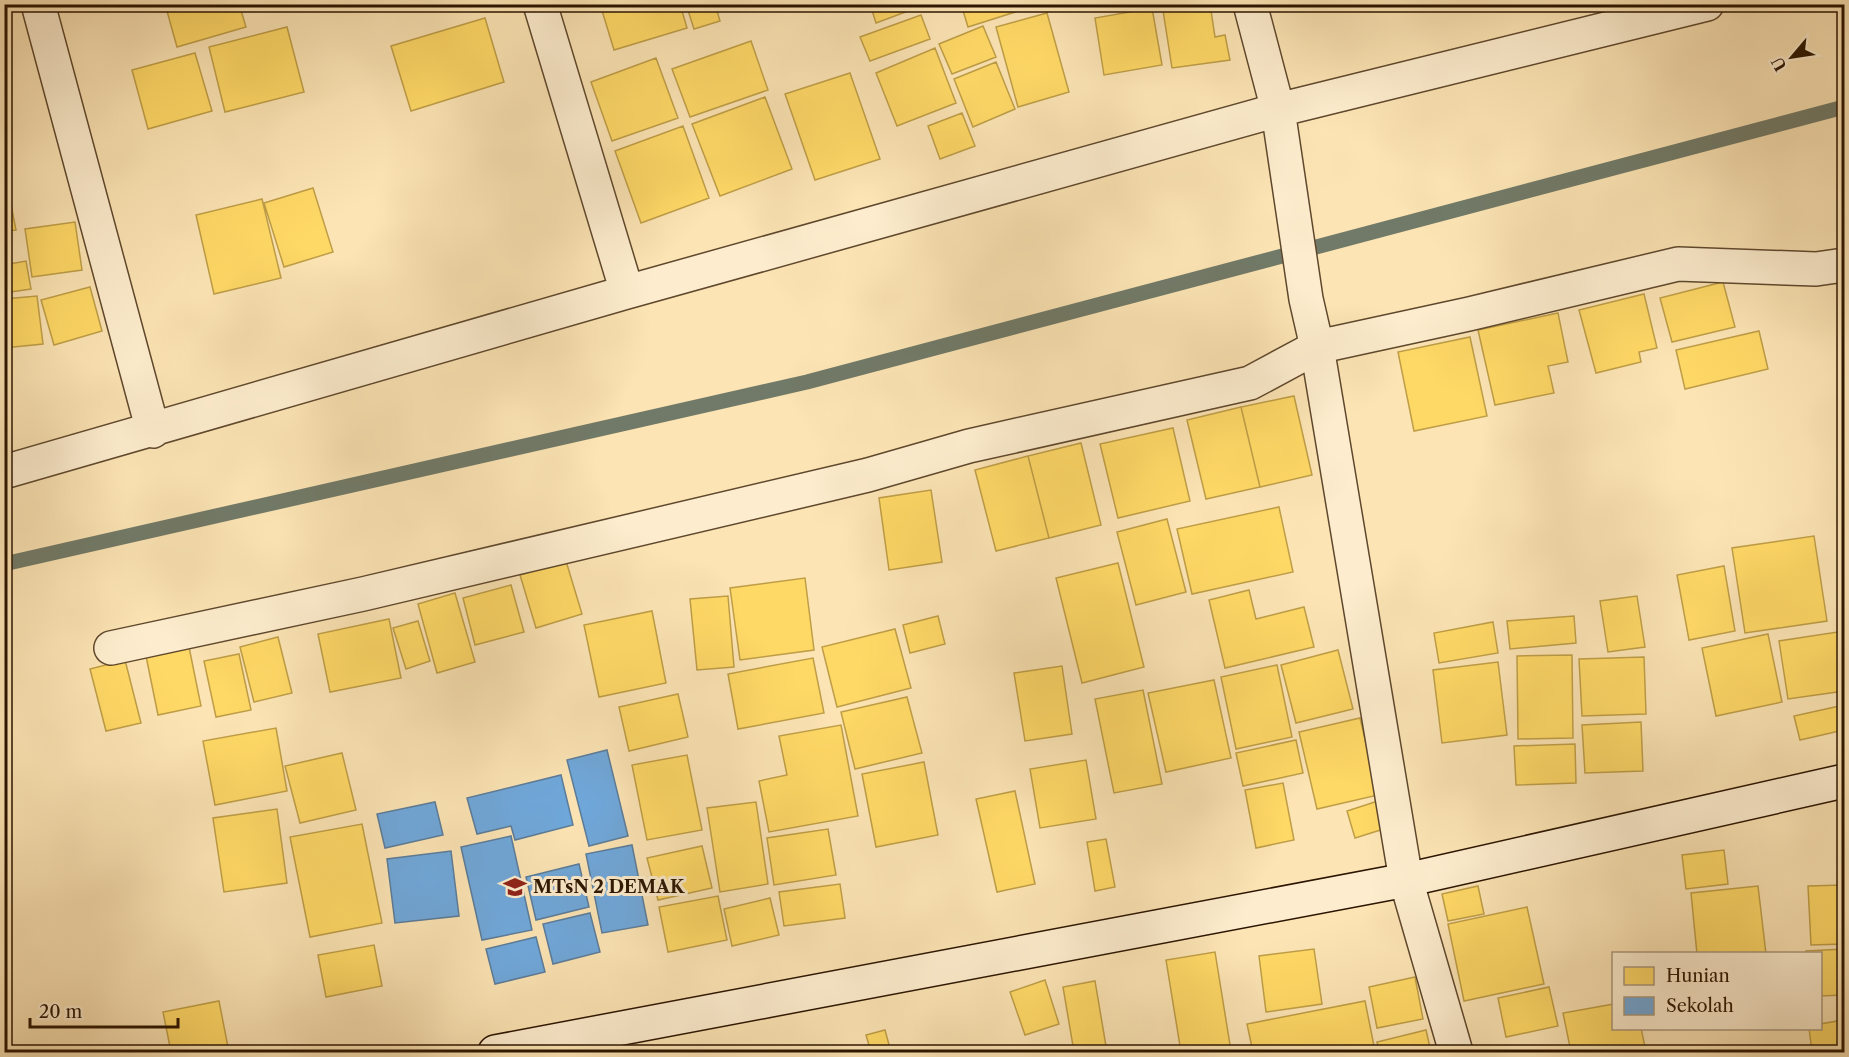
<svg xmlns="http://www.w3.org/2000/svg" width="1849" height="1057" font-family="'Libre Caslon Text',serif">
	<rect width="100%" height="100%" fill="#fce4b4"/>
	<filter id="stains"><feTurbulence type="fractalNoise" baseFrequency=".00333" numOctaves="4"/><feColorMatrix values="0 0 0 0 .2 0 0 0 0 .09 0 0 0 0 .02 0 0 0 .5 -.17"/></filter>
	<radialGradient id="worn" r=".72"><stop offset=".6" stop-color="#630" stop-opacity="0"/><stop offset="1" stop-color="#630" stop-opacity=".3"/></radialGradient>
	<path fill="#ffd966" stroke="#bf9e47" stroke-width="1.5" d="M165,4H239L246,27L177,47Z
		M600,4H680L687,28L614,50Z
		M686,4H715L720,21L694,29Z
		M870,4H927L876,23Z
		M961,4H1033L1034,6L968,27Z
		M1162,4H1210L1215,37L1225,35L1230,60L1172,68Z
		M1152,8L1162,65L1104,75L1095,18Z
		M1047,13L1069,92L1018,107L996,27Z
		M921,15L930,39L870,61L860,37Z
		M485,18L504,82L411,111L391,46Z
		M983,26L996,57L952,74L939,44Z
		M287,27L304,92L225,112L209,47Z
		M751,41L768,90L690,117L672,69Z
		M935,48L956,103L897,126L876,73Z
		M195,53L212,111L148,129L132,70Z
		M656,58L678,118L612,141L591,82Z
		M996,62L1015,109L973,127L954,79Z
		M850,73L880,159L815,180L785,94Z
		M765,97L792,169L720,196L692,124Z
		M962,113L975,146L940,159L928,126Z
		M683,126L709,198L641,223L615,151Z
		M4,169L16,230L4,231Z
		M313,188L333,252L284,267L264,203Z
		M262,199L281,278L214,294L196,215Z
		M75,222L82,270L32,277L25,229Z
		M26,261L31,289L4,293V265Z
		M1723,282L1735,327L1672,342L1660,298Z
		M90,287L102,331L54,345L41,300Z
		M1644,294L1657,348L1639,352L1641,362L1596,373L1579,310Z
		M37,296L43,344L4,348V299Z
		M1558,313L1568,362L1548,366L1554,393L1495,405L1478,330Z
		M1759,331L1768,369L1685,389L1676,350Z
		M1470,337L1487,416L1414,431L1398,352Z
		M1294,396L1312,475L1260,487L1241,407Z
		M1241,407L1260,487L1206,499L1187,420Z
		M1173,428L1190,501L1118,518L1100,444Z
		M1081,443L1101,525L1049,538L1028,456Z
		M1028,456L1049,538L996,551L975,470Z
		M931,490L942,562L889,570L879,498Z
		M1279,507L1293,572L1192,594L1177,529Z
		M1167,519L1186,592L1136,605L1117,532Z
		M1814,536L1827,621L1745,633L1732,548Z
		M566,561L582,614L536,628L520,575Z
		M1118,563L1144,667L1082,683L1056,578Z
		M1724,566L1735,631L1689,640L1677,575Z
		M805,578L814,650L740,660L730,588Z
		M511,585L524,632L475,645L463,598Z
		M1249,590L1256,619L1304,607L1314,647L1225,668L1209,600Z
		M455,593L475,662L437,673L418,604Z
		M728,596L734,667L697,670L690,599Z
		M1637,596L1645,647L1608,652L1600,601Z
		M652,611L666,683L599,697L584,625Z
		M938,616L945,644L910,653L903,625Z
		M1574,616L1576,643L1510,649L1507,621Z
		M389,619L401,678L330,692L318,634Z
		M418,621L430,661L406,669L393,628Z
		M1493,622L1498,653L1439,663L1434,633Z
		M895,629L911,688L837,707L822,647Z
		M1844,631V691L1788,699L1779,641Z
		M1768,634L1782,702L1716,716L1702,648Z
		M278,637L292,693L254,702L240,647Z
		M189,647L201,706L158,715L146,656Z
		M1338,650L1353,709L1296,723L1281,665Z
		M239,654L251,710L216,717L204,661Z
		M1572,655L1573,738L1518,739L1517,656Z
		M1644,657L1646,714L1582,716L1579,659Z
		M813,658L824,713L738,729L728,674Z
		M125,660L141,723L106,731L90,669Z
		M1498,662L1507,735L1442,743L1433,670Z
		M1277,665L1292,737L1236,749L1221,677Z
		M1062,666L1072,734L1025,741L1014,673Z
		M1214,680L1231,758L1166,772L1148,693Z
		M1143,690L1162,784L1114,793L1095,699Z
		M678,694L688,737L629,751L619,707Z
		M907,697L922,753L855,769L841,712Z
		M1844,705V730L1800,740L1794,716Z
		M1360,718L1378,795L1317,809L1299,732Z
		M1641,722L1643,771L1585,773L1582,725Z
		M841,725L858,816L769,832L759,781L787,775L779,736Z
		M276,728L287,791L215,805L203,741Z
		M1296,740L1303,773L1243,786L1236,753Z
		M1575,744L1576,783L1516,785L1514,746Z
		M342,753L356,810L300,823L285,766Z
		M687,755L702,830L647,840L632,765Z
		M1086,760L1096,819L1040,828L1030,769Z
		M924,762L938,835L876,847L862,774Z
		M1283,783L1294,840L1256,848L1245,790Z
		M1015,791L1035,884L997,892L976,799Z
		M1378,801L1387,828L1355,838L1347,811Z
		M756,802L768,884L720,892L707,808Z
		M277,809L287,883L224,892L213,818Z
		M362,824L382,923L310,937L290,837Z
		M828,829L836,875L774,885L767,838Z
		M1106,839L1115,887L1095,891L1087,842Z
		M702,846L712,888L658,900L647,858Z
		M1724,850L1728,884L1686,889L1682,855Z
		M840,884L845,918L784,926L779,892Z
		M1844,885V944L1811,945L1808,886Z
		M1478,886L1484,914L1448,921L1442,894Z
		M1758,886L1766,954H1697L1691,893Z
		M718,896L727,940L668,952L659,907Z
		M770,898L779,935L732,946L724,909Z
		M1527,907L1544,984L1464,1001L1448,924Z
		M374,945L382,986L326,997L318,955Z
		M1314,949L1322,1004L1266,1012L1259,956Z
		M1844,949V995L1820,996V954H1806V951Z
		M1215,952L1231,1051L1181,1052L1166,960Z
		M1415,977L1423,1019L1377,1028L1369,987Z
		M1045,980L1059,1024L1025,1035L1010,992Z
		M1095,981L1107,1052H1074L1063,987Z
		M1549,987L1558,1026L1506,1037L1498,998Z
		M219,1001L228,1047L201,1052H171L163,1012Z
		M1365,1001L1374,1046L1342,1052H1253L1247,1024Z
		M1614,1004V1028H1641L1646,1052H1571L1563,1013Z
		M1844,1020V1052H1812L1809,1028H1820V1024Z
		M885,1030L891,1052H871L866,1035Z
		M1426,1030L1431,1052H1379L1377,1042Z
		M715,1046L717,1052H691Z
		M1563,1049V1052H1544Z"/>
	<path fill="#6fa8dc" stroke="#5b7c9a" stroke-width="1.5" d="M607,750L628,836L589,846L567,760Z
		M561,775L573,825L515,840L511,826L477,834L467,798Z
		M435,802L443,835L385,848L377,814Z
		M511,836L532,930L482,940L461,847Z
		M632,845L648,925L602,933L586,854Z
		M451,851L459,916L395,923L387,859Z
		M579,864L589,907L536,920L526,877Z
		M590,913L600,952L553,964L543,924Z
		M536,937L545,972L495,984L486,949Z"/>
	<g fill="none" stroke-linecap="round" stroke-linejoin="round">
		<path stroke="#717a68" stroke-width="15" d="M4,564L807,382L1844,107"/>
		<g stroke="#5f482d" stroke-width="36">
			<path id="minor" d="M38,4L153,431
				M540,4L627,292
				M1250,4L1278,110L1306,299L1317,347L1406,880L1456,1052
				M4,472L627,292L1278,110L1707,4
				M111,648L363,594L868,475L969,446L1250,383L1317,347L1469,314L1678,264L1816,269L1844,265"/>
		</g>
		<g stroke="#2b1400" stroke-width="36">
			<path id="secondary" d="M495,1052L1406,880L1844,781"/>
		</g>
		<use href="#minor" stroke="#fdedce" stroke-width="33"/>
		<use href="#secondary" stroke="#fdedce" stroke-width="33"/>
	</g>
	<defs>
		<g id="school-bare" transform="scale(1.8)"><path d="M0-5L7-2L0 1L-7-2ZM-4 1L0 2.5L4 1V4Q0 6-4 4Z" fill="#8f2418" stroke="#fdedce" stroke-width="2.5" paint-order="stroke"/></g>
	</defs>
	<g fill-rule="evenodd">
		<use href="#school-bare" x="515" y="887"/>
	</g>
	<g text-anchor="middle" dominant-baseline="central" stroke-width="6" stroke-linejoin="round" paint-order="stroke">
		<g font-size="18" font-weight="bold" fill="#2b1400" stroke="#fdedce" text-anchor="start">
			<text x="533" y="887">MTsN 2 DEMAK</text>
		</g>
	</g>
	<rect width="1849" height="1057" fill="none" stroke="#fce4b4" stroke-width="24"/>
	<rect x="6" y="6" width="1837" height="1045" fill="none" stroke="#2b1400" stroke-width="3"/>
	<rect x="12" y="12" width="1825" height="1033" fill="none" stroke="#2b1400" stroke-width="1.5"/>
	<rect x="1612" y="952" width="210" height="78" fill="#fdedce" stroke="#a9967c" stroke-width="1.5"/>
	<rect x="1624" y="967" width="30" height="18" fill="#ffd966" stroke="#a9967c" stroke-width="1.5"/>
	<text x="1666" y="982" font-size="18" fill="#2b1400">Hunian</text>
	<rect x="1624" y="997" width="30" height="18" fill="#6fa8dc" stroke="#a9967c" stroke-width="1.5"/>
	<text x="1666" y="1012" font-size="18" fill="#2b1400">Sekolah</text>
	<g transform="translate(1792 57) rotate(241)" stroke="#fdedce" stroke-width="4.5" paint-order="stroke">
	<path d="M0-4.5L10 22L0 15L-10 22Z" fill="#2b1400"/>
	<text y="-9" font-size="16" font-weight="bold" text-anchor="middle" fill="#2b1400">U</text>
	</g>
	<path d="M30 1018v9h148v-9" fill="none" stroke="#2b1400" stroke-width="3"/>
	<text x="39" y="1018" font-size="18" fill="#2b1400" stroke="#fdedce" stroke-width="4.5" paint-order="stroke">20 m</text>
	<rect width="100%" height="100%" filter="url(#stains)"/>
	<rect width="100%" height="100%" fill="url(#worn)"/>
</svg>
